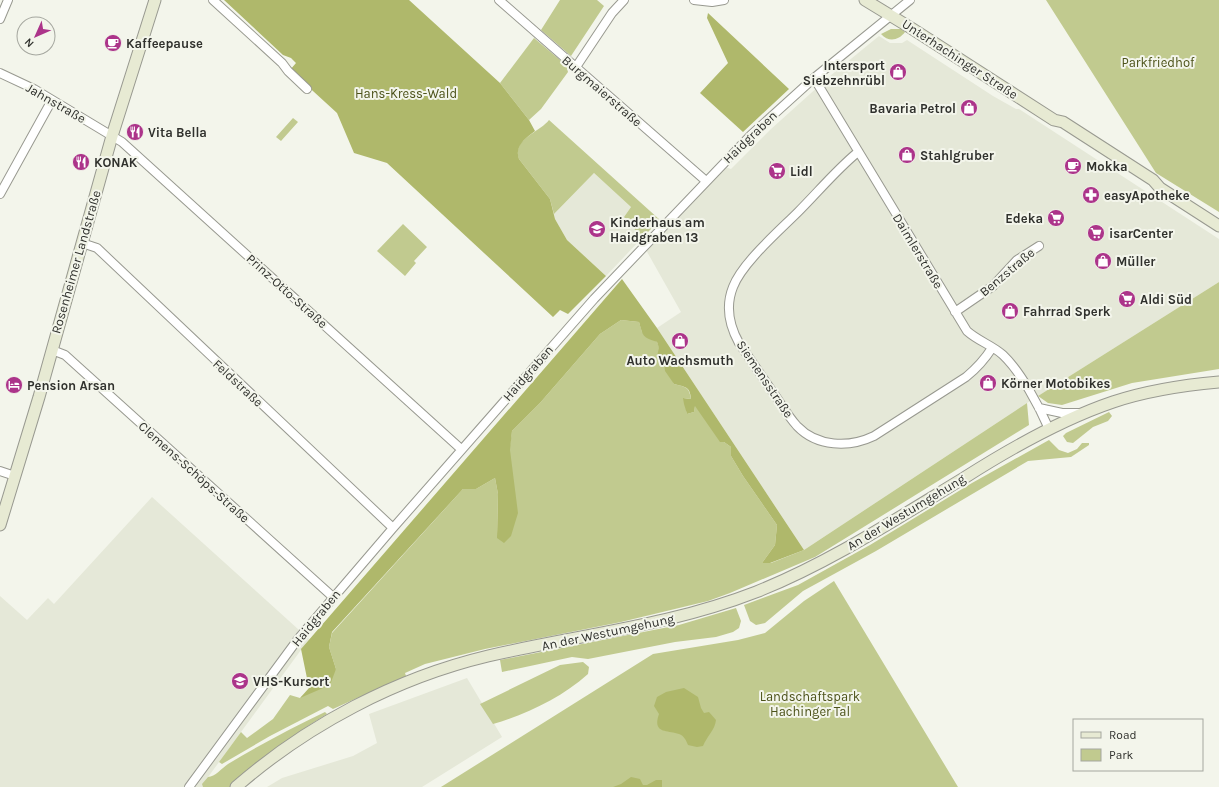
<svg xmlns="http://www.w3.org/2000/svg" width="1219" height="787" font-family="Karla,sans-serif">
	<rect width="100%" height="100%" fill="#f3f5eb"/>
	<path fill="#e5e8d8" d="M879,36L890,43H902L907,40L993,96L1016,109H1019L1219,239V282L1027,403L804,550L657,328L681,312L646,250L725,167L731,169L771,129L830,76Z
		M594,173L631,207L624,217L642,238L606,276L567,240L555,219L554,214Z
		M152,497L309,639L203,784V787H0V596L27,620L48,598L54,604Z
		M467,678L502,737L422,787H267L282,778L353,756L377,743L369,714Z"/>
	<path fill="#c1ca8f" d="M560,0H597L604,6L571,56L541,30Z
		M1046,0H1219V212L1156,173Z
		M891,29H901L905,32C899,40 889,43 881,34Z
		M534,38L566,65L568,72L541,109L529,120L500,83Z
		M293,118L298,122L281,141L276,137Z
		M549,120L660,220L642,238L624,217L631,207L594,173L554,214L550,199L519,159C511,140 540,132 549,120Z
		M403,224L427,247L414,261L416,263L405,276L377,251Z
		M1219,282V369L1132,383L1062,405L1048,403L1038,396Z
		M621,320L639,322L642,332L657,342L674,384C685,387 689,386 691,399L684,398L687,414L694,412L695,405L724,442L731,447V456L743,476L777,525L775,545L762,563H771L804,550L1027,403L1029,425L815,557L730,593L708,601L621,622L485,649L425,664L405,673L406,676L333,709L328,706L270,736L222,764L219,762L241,732L247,738L273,719L290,695L300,698L336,669L329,647L332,633L463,489H476L495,478L498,494L497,538L512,431L540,403L600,334Z
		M1109,412L1112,416L1108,421L1093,427L1073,443L1067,442L1063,436L1066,433Z
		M1049,440L1059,450L1068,453L1077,449L1082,443H1089V445L1071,457L1028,461L876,551L803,591L765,623L756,625L750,621L744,605L798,585L870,545L972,483Z
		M834,581L958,787H441L653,654L738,640L765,633L804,601Z
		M736,608L741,621L739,628L733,632L716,637L675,642L588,659L572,657L502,672L500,660L679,625Z
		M583,662L589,667L588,674C561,698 527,714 493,724L480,704L560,665Z
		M325,712L327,714C292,735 261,760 230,787H203L202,784L208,777C215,777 222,768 228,764C259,745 292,728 325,712Z"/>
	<path fill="#afb86b" d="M224,0H409L500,83L529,120L535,131C526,138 514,146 519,159L550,199L555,219L567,240L606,276L568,314L560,310L553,317L387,163L354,153L337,113L290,70L296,63L291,58L283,55Z
		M708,13L789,89L743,132L700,93L728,63L707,18Z
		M622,279L657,328L804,550L770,563H762L775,545L777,525L743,476L731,456V447L724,442H720L695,406L694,412L687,414L684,404L683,398L691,399C690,386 685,387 674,384L665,371L664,362L657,356L659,348L657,342C642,337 643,336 639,322L621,320L600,334L540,403L512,431L510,450L518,513L511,536L504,543L497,538L498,494L495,478L476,489H463L332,632L329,647L336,669L330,685L300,698L309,688L301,649Z
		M684,688L698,697L701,708L704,713L709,712L716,720C715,730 707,736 703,746L697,747L688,745C686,740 684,736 679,734C667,730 652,734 659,714L654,706L657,697L666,692Z
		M631,777L640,779L643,785H647L656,780H662V787H613L621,784Z"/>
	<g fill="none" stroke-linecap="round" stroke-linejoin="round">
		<g stroke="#989990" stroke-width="10">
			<path id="street" d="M213,0L282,63L288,71L307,89
				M499,0L706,181
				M694,0L712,2L724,0
				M0,19L8,0
				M576,67L612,13L624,0
				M0,73L34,89L122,142L461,449
				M814,78L967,331C978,341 992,345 1003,355C1021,372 1039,406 1049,429
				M858,152C837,169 818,192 798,212C779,231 742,263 733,287C725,307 729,325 739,343C750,359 761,375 772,391C780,402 787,415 797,426C817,447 849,448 874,436L966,377C977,368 985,359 992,348
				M0,194L52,100
				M82,243L97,248L393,528
				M955,312L993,286L1017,260L1039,246
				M52,350L65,355L333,597
				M1039,408L1062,413H1079
				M0,471L15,476
				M189,787L298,639L393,528L594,299L751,135L814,78L910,0"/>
		</g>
		<g stroke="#989990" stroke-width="13">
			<path id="secondary" d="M865,0L911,28L1054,120L1063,122L1153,180L1160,188L1219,226
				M0,525L39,397L112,136L155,0
				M236,787C307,725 396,678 488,656C578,635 669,626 756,592C829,563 896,519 964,478C1011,448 1060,420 1113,402C1146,391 1185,385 1219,382"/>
		</g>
		<use href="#street" stroke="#fff" stroke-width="8"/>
		<use href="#secondary" stroke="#e7ead3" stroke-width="11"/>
	</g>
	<defs>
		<g id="cafe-disc" transform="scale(0.9)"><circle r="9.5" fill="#ac348a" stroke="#f3f5eb"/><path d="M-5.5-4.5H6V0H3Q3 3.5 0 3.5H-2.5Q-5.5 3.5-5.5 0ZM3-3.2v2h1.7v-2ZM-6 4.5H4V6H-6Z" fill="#fff"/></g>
		<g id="shop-disc" transform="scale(0.9)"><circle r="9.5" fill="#ac348a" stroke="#f3f5eb"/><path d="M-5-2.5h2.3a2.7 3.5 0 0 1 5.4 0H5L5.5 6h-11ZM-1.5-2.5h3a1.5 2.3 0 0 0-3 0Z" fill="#fff"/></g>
		<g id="restaurant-disc" transform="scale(0.9)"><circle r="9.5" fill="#ac348a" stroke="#f3f5eb"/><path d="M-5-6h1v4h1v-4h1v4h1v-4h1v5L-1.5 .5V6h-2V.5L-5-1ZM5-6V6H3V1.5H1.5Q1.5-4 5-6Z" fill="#fff"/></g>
		<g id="supermarket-disc" transform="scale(0.9)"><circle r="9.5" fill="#ac348a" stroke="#f3f5eb"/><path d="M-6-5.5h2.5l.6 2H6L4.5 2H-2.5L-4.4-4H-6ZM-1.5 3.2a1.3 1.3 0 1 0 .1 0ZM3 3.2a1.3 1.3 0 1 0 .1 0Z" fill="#fff"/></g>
		<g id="pharmacy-disc" transform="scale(0.9)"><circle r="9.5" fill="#ac348a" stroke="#f3f5eb"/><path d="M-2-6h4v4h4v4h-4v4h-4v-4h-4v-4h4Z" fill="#fff"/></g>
		<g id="school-disc" transform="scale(0.9)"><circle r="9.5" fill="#ac348a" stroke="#f3f5eb"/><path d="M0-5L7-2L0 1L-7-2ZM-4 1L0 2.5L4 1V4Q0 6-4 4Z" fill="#fff"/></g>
		<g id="hotel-disc" transform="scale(0.9)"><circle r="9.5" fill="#ac348a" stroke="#f3f5eb"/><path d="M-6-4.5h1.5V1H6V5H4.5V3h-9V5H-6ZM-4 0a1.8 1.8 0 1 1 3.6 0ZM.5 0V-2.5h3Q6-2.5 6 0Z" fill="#fff"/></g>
	</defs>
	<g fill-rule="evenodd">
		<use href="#cafe-disc" x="113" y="43"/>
		<use href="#shop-disc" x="898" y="72"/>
		<use href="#shop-disc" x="969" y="108"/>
		<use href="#restaurant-disc" x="135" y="132"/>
		<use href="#shop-disc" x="907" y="155"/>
		<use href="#restaurant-disc" x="81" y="162"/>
		<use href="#cafe-disc" x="1073" y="166"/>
		<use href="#supermarket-disc" x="777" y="171"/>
		<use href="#pharmacy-disc" x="1091" y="195"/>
		<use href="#supermarket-disc" x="1056" y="218"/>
		<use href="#school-disc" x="597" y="229"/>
		<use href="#supermarket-disc" x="1096" y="233"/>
		<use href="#shop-disc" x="1103" y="261"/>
		<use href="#supermarket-disc" x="1127" y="299"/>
		<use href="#shop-disc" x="1010" y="311"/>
		<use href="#shop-disc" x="680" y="341"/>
		<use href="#shop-disc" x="988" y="383"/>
		<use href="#hotel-disc" x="14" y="385"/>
		<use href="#school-disc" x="240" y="681"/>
	</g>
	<g text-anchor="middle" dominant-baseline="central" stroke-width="4" stroke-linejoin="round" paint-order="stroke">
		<g font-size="13" font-weight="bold" fill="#30312d" stroke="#f3f5eb" text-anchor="start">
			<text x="126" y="43">Kaffeepause</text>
			<text x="885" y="65" text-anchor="end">Intersport<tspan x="885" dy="15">Siebzehnrübl</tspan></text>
			<text x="956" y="108" text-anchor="end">Bavaria Petrol</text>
			<text x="148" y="132">Vita Bella</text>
			<text x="920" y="155">Stahlgruber</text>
			<text x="94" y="162">KONAK</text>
			<text x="1086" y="166">Mokka</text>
			<text x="790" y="171">Lidl</text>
			<text x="1104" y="195">easyApotheke</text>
			<text x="1043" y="218" text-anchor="end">Edeka</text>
			<text x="610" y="222">Kinderhaus am<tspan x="610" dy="15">Haidgraben 13</tspan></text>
			<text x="1109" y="233">isarCenter</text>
			<text x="1116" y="261">Müller</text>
			<text x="1140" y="299">Aldi Süd</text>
			<text x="1023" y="311">Fahrrad Sperk</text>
			<text x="680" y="360" text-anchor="middle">Auto Wachsmuth</text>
			<text x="1001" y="383">Körner Motobikes</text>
			<text x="27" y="385">Pension Arsan</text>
			<text x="253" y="681">VHS-Kursort</text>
		</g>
		<g font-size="13" fill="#30312d" stroke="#f3f5eb">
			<text transform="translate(960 59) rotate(33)">Unterhachinger Straße</text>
			<text transform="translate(602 91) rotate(41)">Burgmaierstraße</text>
			<text transform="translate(56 103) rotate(30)">Jahnstraße</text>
			<text transform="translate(750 137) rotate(-44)">Haidgraben</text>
			<text transform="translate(918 251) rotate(59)">Daimlerstraße</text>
			<text transform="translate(76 262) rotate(-74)">Rosenheimer Landstraße</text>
			<text transform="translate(1007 272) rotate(-40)">Benzstraße</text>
			<text transform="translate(287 291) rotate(42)">Prinz-Otto-Straße</text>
			<text transform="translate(528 373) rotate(-49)">Haidgraben</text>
			<text transform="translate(765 379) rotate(56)">Siemensstraße</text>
			<text transform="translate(238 383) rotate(43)">Feldstraße</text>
			<text transform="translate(194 472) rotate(42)">Clemens-Schöps-Straße</text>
			<text transform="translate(906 512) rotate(-31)">An der Westumgehung</text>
			<text transform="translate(316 618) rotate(-51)">Haidgraben</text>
			<text transform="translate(608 632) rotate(-12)">An der Westumgehung</text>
		</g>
		<g font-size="13" fill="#4c5219" stroke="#f3f5eb">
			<text x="1158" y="62">Parkfriedhof</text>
			<text x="406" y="93">Hans-Kress-Wald</text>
			<text x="810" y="696">Landschaftspark<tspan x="810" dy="15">Hachinger Tal</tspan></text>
		</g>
	</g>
	<rect x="1073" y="719" width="130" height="52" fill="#f3f5eb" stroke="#a5a79f"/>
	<rect x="1081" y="732" width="20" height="6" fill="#e7ead3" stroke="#a5a79f"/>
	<text x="1109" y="739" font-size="12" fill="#30312d">Road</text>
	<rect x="1081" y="749" width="20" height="12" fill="#c1ca8f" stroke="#a5a79f"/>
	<text x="1109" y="759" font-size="12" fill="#30312d">Park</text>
	<g transform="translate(36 36) rotate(225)"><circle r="19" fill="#f3f5eb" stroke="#a5a79f"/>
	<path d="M0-3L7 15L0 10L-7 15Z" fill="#ac348a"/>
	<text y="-6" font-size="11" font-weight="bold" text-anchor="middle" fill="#30312d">N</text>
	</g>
</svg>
